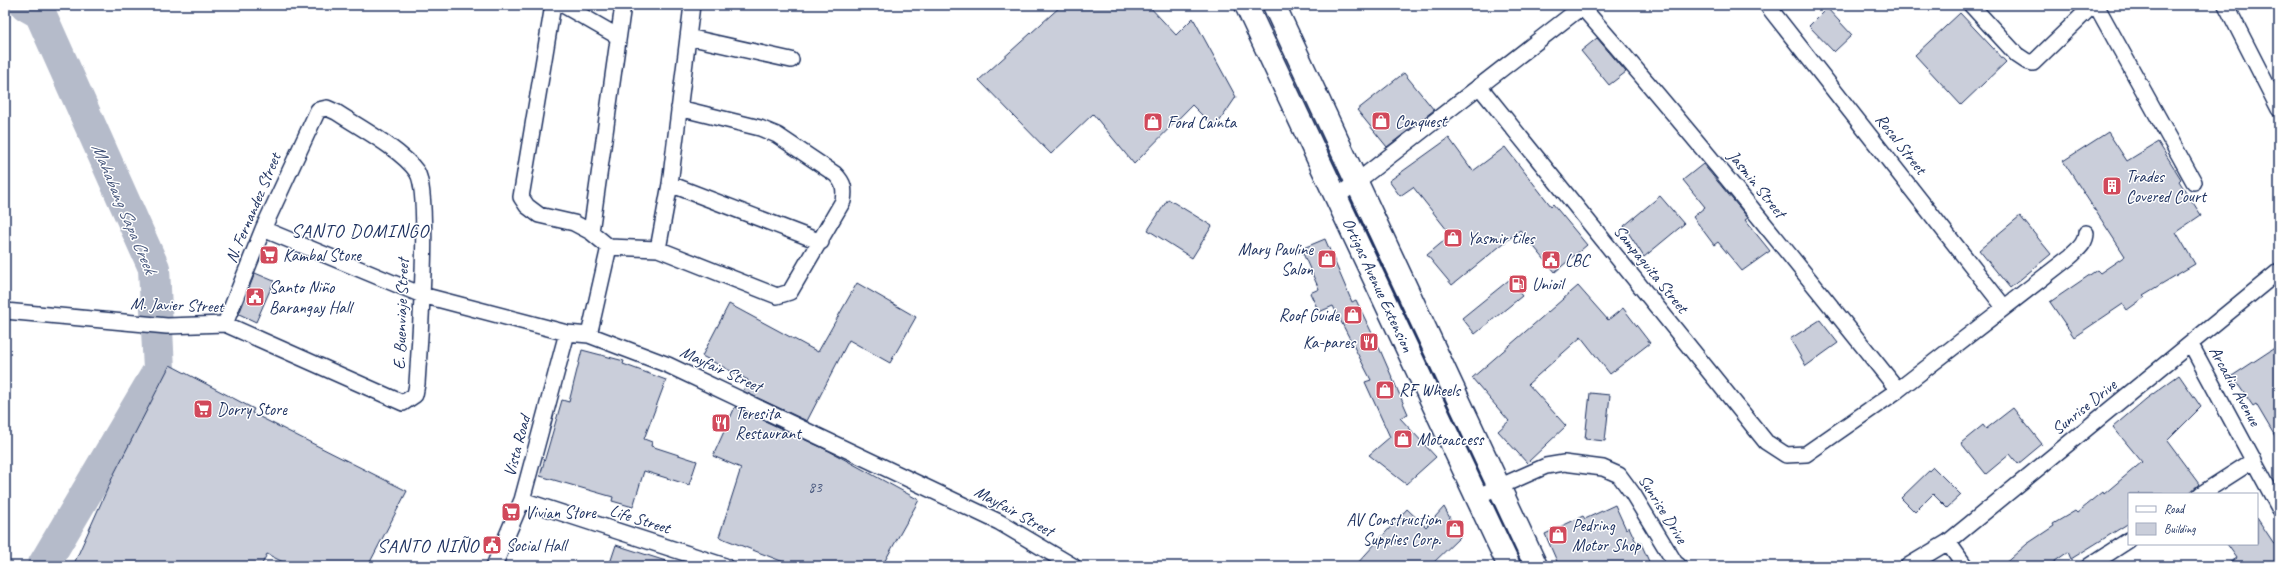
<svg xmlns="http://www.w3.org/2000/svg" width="2284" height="571" font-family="Caveat,sans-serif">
	<rect width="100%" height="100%" fill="#fff"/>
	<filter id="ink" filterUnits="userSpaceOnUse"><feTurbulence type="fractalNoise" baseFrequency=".025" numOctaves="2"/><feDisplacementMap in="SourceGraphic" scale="8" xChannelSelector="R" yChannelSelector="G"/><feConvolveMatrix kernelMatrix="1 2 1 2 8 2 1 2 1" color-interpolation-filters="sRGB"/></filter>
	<g filter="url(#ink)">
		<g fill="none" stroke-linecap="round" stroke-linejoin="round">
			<path stroke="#b5bbca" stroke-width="32" d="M26,5L40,13L154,268L159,370L43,566"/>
		</g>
		<path fill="#caceda" stroke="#1b2f5e" d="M1062,5H1148L1176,35L1193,18L1236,97L1215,128L1192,105L1134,164L1093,114L1051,154L979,80Z
			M1827,8L1852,35L1834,52L1809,26Z
			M1960,13L2006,62L1961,105L1915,55Z
			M1597,38L1626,72L1609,85L1581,51Z
			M1404,73L1434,110L1387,147L1357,110Z
			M2108,132L2127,161L2158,142L2181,179L2179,181L2201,215L2176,232L2195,264L2143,295L2145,297L2127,310L2123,304L2074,337L2050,302L2097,270L2100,273L2125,256L2063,161Z
			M1449,138L1473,171L1505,147L1551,206L1553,204L1587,245L1555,272L1520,230L1452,285L1427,255L1451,235L1413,187L1400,196L1389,181Z
			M1703,164L1748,218L1745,220L1770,251L1742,271L1718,242L1714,245L1693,217L1705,207L1683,180Z
			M1660,196L1684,224L1644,257L1624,226Z
			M1168,199L1212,226L1192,258L1148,230Z
			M2020,216L2051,254L2010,288L1979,250Z
			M1325,239L1352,302L1356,300L1381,352L1408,414L1400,418L1436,457L1406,484L1369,455L1390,437L1365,382L1371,380L1333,306L1319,312L1310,293L1319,289L1301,249Z
			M255,273L274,281L256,322L239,314Z
			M1509,280L1522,296L1475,334L1462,318Z
			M857,283L916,317L890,363L849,340L807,421L743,391L748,380L702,356L729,304L818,352Z
			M1578,286L1608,320L1623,308L1650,343L1610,374L1581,337L1528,384L1566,426L1527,463L1498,431L1509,421L1472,378Z
			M1820,320L1838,343L1806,366L1790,339Z
			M2279,345V443L2256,404L2253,406L2232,376Z
			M582,350L624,361L623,364L666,380L644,439L652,442L651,446L697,461L689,485L644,471L633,507L612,501L613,497L540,476L562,400L569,402Z
			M170,365L254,409L252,413L407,491L368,566H291L267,554L261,566H73L114,474Z
			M2179,375L2201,407L2167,441L2199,484L2188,494H2129V523L2071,559L2068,552L2048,566H2002L2027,544L2054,526L2053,524L2075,511L2077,513L2103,492L2104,494L2142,462L2113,427L2146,399Z
			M1590,393L1610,395L1605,441L1585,439Z
			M735,407L829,451L919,500L882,566H794L719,537L741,468L713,456Z
			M2013,408L2042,444L2018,464L2010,454L1986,474L1961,443L1983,425L1986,429Z
			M1933,467L1961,495L1947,508L1933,494L1915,512L1901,498Z
			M1615,505L1626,529L1629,527L1636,542L1640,541L1651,566H1559L1545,534L1583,516L1585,519Z
			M1444,507L1460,537L1430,566H1355L1407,509L1426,527Z
			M2257,518L2279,551V566H2224L2237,558L2227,544H2257Z
			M616,545L672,563V566H609Z"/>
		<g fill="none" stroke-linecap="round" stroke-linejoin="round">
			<g stroke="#1b2f5e" stroke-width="18">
				<path id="street" d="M553,5L521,197L527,206L539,215L574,223L591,232L609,247L658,249L777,296L790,292L843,201C845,189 844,183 835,174L777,135L760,128L679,108
					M563,5L617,36
					M1767,5L2004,307
					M1971,5L2017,55L2026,61L2033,63L2093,5
					M2096,5L2194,182
					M2226,5L2279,109
					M1582,7C1691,131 1794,260 1898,390
					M688,37L791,60
					M1479,86L1766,442L1786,455L1806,454L1898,390L2071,256C2078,249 2086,243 2086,233
					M670,184L821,242
					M1337,197L1584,5
					M263,229L422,295L567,333L589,335L668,365L999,522L1073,566
					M591,232L623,5
					M658,249L670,184L692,5
					M5,311L167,326L225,324L403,403L415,395L417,384C419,350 431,193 417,172C402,150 359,127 336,112L327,108L318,110L263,229L225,324
					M589,335L609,247
					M2191,345L2279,508
					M2201,494L2254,460
					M1478,496L1546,466L1564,463L1603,468L1619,475L1633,494L1675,563L1679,566
					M522,500L725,566
					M1948,542L1965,566
					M494,566L522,500L567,333
					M1908,566L1948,542L2279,271
					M2089,566L2129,540"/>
			</g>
			<g stroke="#1b2f5e" stroke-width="25">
				<path id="primary" d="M1246,5L1509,566
					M1274,5L1536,566"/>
			</g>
			<use href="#street" stroke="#fff" stroke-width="15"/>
			<use href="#primary" stroke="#fff" stroke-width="22"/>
		</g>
	</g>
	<defs>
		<g id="shop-square" transform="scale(1)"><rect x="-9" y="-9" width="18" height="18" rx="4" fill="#d1495b" stroke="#fff"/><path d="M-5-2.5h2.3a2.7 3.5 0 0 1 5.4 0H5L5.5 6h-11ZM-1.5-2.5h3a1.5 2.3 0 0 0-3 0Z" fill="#fff"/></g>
		<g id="building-square" transform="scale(1)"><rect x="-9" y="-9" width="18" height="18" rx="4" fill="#d1495b" stroke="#fff"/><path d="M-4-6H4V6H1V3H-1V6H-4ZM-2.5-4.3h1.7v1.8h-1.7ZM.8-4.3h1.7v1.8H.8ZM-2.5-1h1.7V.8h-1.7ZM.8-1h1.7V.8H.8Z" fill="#fff"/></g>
		<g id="supermarket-square" transform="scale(1)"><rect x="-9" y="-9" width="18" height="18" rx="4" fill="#d1495b" stroke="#fff"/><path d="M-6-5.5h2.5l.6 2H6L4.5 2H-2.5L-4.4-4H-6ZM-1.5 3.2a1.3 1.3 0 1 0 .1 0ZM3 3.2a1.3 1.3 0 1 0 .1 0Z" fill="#fff"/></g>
		<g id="civic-square" transform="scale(1)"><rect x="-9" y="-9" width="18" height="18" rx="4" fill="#d1495b" stroke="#fff"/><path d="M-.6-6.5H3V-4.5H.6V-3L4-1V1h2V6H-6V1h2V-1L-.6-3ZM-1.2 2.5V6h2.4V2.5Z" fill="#fff"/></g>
		<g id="fuel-square" transform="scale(1)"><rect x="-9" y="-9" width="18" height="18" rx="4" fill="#d1495b" stroke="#fff"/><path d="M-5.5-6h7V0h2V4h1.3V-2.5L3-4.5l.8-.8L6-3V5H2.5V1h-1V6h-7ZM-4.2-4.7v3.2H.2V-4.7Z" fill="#fff"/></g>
		<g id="restaurant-square" transform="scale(1)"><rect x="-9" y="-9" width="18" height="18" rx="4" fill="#d1495b" stroke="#fff"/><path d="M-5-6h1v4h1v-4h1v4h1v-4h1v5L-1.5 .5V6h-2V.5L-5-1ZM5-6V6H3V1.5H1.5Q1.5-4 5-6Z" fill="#fff"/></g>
	</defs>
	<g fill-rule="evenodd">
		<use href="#shop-square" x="1381" y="121"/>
		<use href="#shop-square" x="1153" y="122"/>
		<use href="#building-square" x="2112" y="186"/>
		<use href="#shop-square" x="1453" y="238"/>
		<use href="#supermarket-square" x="269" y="255"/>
		<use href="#shop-square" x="1327" y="259"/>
		<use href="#civic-square" x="1551" y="260"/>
		<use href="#fuel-square" x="1518" y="284"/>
		<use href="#civic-square" x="255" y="297"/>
		<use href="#shop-square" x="1353" y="315"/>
		<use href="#restaurant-square" x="1369" y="342"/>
		<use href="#shop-square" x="1385" y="390"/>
		<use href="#supermarket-square" x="203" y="409"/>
		<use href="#restaurant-square" x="721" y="423"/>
		<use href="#shop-square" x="1403" y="439"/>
		<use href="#supermarket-square" x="511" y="512"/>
		<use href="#shop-square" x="1455" y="529"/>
		<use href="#shop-square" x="1558" y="535"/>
		<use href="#civic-square" x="492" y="545"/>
	</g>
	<g text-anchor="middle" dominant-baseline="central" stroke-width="3" stroke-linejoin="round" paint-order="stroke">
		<g font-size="15" fill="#47577d">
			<text x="815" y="487">83</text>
		</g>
		<g font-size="17" fill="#1b2f5e" stroke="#fff" text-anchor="start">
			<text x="1395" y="121">Conquest</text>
			<text x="1167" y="122">Ford Cainta</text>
			<text x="2126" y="176">Trades<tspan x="2126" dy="20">Covered Court</tspan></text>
			<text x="1467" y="238">Yasmir tiles</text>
			<text x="1313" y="249" text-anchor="end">Mary Pauline<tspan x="1313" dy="20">Salon</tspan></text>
			<text x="283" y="255">Kambal Store</text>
			<text x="1565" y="260">LBC</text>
			<text x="1532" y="284">Unioil</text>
			<text x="269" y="287">Santo Niño<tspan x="269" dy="20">Barangay Hall</tspan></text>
			<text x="1339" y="315" text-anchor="end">Roof Guide</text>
			<text x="1355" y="342" text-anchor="end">Ka-pares</text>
			<text x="1399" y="390">RF Wheels</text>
			<text x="217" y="409">Dorry Store</text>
			<text x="735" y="413">Teresita<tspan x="735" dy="20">Restaurant</tspan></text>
			<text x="1417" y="439">Motoaccess</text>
			<text x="525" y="512">Vivian Store</text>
			<text x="1441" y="519" text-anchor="end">AV Construction<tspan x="1441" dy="20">Supplies Corp.</tspan></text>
			<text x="1572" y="525">Pedring<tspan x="1572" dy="20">Motor Shop</tspan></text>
			<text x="506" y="545">Social Hall</text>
		</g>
		<g font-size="17" fill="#1b2f5e" stroke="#fff">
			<text transform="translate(1901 144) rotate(52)">Rosal Street</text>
			<text transform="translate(1757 184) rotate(51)">Jasmin Street</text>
			<text transform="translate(253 208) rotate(-67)">N. Fernandez Street</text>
			<text transform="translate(1651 269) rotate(51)">Sampaguita Street</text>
			<text transform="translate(1378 285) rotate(65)">Ortigas Avenue Extension</text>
			<text transform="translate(177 305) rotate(2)">M. Javier Street</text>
			<text transform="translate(401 314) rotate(-88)">E. Buenviaje Street</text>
			<text transform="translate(721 369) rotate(25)">Mayfair Street</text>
			<text transform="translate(2235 386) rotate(61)">Arcadia Avenue</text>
			<text transform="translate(2084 407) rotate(-39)">Sunrise Drive</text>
			<text transform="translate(517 446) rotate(-75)">Vista Road</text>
			<text transform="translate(1663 509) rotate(58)">Sunrise Drive</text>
			<text transform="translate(1014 511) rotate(29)">Mayfair Street</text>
			<text transform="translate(640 519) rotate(18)">Life Street</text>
		</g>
		<g font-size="18" font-style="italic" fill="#49597e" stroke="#fff">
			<text transform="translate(124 208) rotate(67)">Mahabang Sapa Creek</text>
		</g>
		<g font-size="19" letter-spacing="1" fill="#1b2f5e" stroke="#fff">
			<text x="360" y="231">SANTO DOMINGO</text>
			<text x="428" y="546">SANTO NIÑO</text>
		</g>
	</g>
	<rect width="2284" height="571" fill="none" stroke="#fff" stroke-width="20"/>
	<rect x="10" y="10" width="2264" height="551" fill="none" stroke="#1b2f5e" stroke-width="1.5" filter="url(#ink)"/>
	<rect x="2128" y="493" width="130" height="52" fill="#ffffff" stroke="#a4acbf"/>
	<rect x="2136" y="506" width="20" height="6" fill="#ffffff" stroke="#a4acbf"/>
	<text x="2164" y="513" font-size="12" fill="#1b2f5e">Road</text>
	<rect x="2136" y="523" width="20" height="12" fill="#caceda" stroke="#a4acbf"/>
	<text x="2164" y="533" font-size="12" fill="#1b2f5e">Building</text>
</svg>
